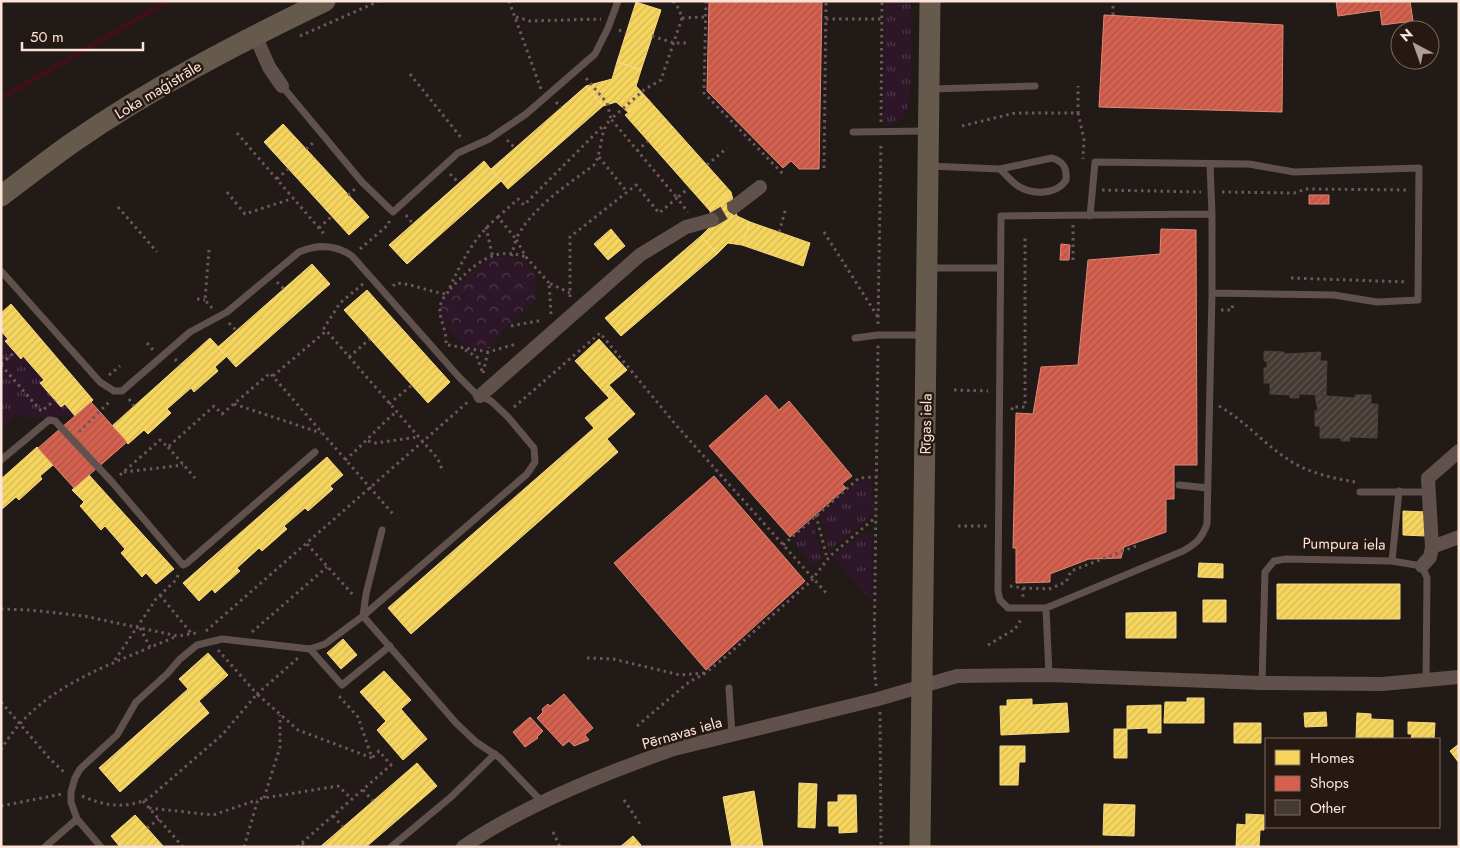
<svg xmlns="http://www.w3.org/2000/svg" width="1460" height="848" font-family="Jost,sans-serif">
	<defs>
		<pattern id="grass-tufts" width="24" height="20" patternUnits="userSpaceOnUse" patternTransform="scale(1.25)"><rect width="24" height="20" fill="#2e1629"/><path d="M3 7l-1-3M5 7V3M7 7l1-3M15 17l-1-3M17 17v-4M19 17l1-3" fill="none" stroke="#4d3847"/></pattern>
		<pattern id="park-crowns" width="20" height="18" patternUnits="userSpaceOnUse" patternTransform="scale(1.25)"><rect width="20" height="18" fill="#2e1629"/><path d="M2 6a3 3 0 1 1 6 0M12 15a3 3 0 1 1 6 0" fill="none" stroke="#4d3847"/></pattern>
		<pattern id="homes-hatch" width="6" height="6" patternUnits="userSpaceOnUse" patternTransform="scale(1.25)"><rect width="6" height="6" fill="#f6d55c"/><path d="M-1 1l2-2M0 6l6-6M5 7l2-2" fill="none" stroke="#d4b857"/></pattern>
		<pattern id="shops-hatch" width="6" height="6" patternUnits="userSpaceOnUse" patternTransform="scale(1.25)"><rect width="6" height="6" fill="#d6604d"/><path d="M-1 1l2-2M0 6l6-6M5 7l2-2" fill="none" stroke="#a65649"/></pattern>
		<pattern id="building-hatch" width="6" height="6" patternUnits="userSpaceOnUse" patternTransform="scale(1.25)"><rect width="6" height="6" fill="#443a34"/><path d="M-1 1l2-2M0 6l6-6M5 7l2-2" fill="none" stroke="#605651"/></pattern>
	</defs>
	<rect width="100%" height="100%" fill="#221a16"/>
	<path fill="url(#grass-tufts)" d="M885,1H911C910,22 914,98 906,113C901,122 894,124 884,125Z
		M1,331L8,339L6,341L20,358L23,356L44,380L41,384L61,407L65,404L75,416L31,418L16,415L1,428Z
		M859,481H871L873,514L829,551L821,514Z
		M813,520L822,558L813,566L795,544C795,533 806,527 813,520Z
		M863,533L872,535V597L869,598L833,557Z"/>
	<path fill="url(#park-crowns)" d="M508,256C535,265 537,271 535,299L489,347L482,351C462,348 450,332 439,315L442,299L447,294L488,259Z"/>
	<path fill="url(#homes-hatch)" stroke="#f8da82" d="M636,2L661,10L641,70L617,62Z
		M617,62L641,70L636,86L647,98L629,113L616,102L603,106L586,86L612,79Z
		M586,86L603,106L508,189L491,169Z
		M647,98L731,192L710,211L625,115Z
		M283,124L369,217L349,235L264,142Z
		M484,161L501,181L407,264L389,245Z
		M731,192L737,216L750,222L742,245L728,243L717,254L701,236L713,224L710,211Z
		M750,222L810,243L803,266L742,245Z
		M611,229L625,246L608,260L594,244Z
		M701,236L717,254L621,336L605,318Z
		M312,264L330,284L236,367L218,347Z
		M367,290L450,382L428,403L344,310Z
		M11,304L93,400L75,416L65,404L61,407L40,383L44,380L23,356L21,359L5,341L8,339L1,331V313Z
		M210,338L227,356L215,367L218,371L194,392L191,388L167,409L171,413L148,434L144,430L128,444L112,426Z
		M599,339L627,370L609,385L635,414L607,439L618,452L411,634L388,608L594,428L585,418L609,398L575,361Z
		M37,447L53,465L40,476L42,479L19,500L16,497L1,510V479Z
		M327,457L343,475L330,486L333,489L308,511L305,508L284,526L287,529L262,551L259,548L237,568L240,571L215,593L212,589L199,601L183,583Z
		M89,475L174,569L156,584L146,573L142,577L121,553L125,549L105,526L101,530L80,506L84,502L72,490Z
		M1403,511L1427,512L1426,536L1403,535Z
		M1199,563L1223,564V578L1198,577Z
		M1277,584H1400V619H1277Z
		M1203,600H1226V622H1203Z
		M1176,612V638H1126V613Z
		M343,639L357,655L341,669L327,653Z
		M208,653L228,675L199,701L209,713L120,792L99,768L188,689L179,679Z
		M384,671L411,700L401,709L427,739L403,760L377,730L386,721L360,692Z
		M1187,698H1204V723H1164L1165,702H1187Z
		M1032,699V705L1067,703L1069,732L1001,735L1000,706H1007V700Z
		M1161,705V733H1148V728L1127,729V706Z
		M1326,712L1327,726L1305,727L1304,713Z
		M1357,713L1371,714V719L1393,720V739H1356Z
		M1408,722L1435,723L1434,739H1411L1412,734H1408Z
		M1234,723H1261V743H1234Z
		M1114,729H1127V758H1114Z
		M1459,744V763L1450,751Z
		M1000,746H1025V762H1019L1018,785H1000Z
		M417,763L437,786L366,847H320Z
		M799,783L817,784L815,828L798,827Z
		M754,791L763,847H732L723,797Z
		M838,795H856L857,832L839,833V826H828V802H838Z
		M1104,804L1135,805L1134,836L1103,835Z
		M1246,814L1264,815V830H1260L1259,847H1236L1237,824L1246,825Z
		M135,815L147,828L164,847H120L111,836Z
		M633,836L641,845L639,847H620Z"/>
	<path fill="url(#shops-hatch)" stroke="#e18877" d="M709,1H822L819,169H799L791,161L783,168L707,91Z
		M1336,1H1410L1413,21L1382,25L1380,10L1338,16Z
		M1104,15L1283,25L1282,112L1099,107Z
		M1309,195H1329V204H1309Z
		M1161,229L1196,230L1197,465H1174V499H1166V532L1124,547L1121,558L1089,559L1050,574V582L1016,583V548H1013L1016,413L1033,414L1041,367L1078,365L1088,260L1160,254Z
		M1061,244L1070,245L1069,260H1060Z
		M766,395L779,410L789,401L852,476L842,484L846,488L790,537L709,446Z
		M91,402L127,442L74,488L38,448Z
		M714,476L805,581L706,670L614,563Z
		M564,694L593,728L585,735L589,740L574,746L569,741L563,746L537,718L543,712L542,709L548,704L550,706Z
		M530,717L543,731L537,737L538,738L525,747L513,732Z"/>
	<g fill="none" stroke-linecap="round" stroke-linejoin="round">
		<path stroke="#3f1018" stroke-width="5" d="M1,98L168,1"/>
	</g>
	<path fill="url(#building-hatch)" stroke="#4b4039" d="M1264,351L1284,352V354L1321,352L1320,361H1327L1326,395L1299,394V398H1290V395L1270,394V383H1264V368H1267V361H1264Z
		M1315,395L1355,398V395H1371V404H1378L1377,438L1349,437L1350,441H1341V438H1320V426H1315V411H1318Z"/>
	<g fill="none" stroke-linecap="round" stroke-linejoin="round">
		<path stroke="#433833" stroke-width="14" stroke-dasharray="14 7" stroke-linecap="butt" d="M712,220L734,207"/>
		<path stroke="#6d565e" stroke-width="3" stroke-dasharray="2.5 4" stroke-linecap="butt" d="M509,1L541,89
			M673,1L679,9L682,18L661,80L645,89L611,119L677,198L689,188
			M706,1L704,93L783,174
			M1113,15V1
			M516,17L530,21L601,19
			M682,18L705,17
			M826,19H882
			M619,30L626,33
			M300,36L379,1
			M652,36L674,43H688
			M410,74L463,140
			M556,102L561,108
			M1078,113L1084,139L1083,159
			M881,122L882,1
			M962,126L1015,113H1078V86
			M237,133L325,235
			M507,140L515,148
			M306,149L314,142
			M637,151L648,141
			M599,157L627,192
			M707,165L727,148
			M824,168L826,1
			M450,174L459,183
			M277,179L288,169
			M1102,190L1201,192
			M227,192L245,214L294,198
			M1222,192L1294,193L1306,189L1410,190
			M348,195L355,189
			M118,207L157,252
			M406,215L413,224
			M498,217L518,199L524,205L604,125
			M486,227L493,258
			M319,228L332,216
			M779,232L786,208
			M824,232L878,317
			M360,249L389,224V221
			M209,250L205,300L212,308
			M1073,260V225
			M1291,278L1408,282
			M277,282L284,289
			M549,283L526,257L516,239C532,207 566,186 594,165C603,151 599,130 611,119L607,103L585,77
			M363,284L340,303L324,328L438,459L443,472
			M393,286L396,283C414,284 429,292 447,294
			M450,289C473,266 492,245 526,257
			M570,297V237L636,185L659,213L677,198L688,212
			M197,299L205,300
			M1221,310H1232L1233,303
			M551,314L549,283L570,293
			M229,323L237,331
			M878,324L881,143
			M511,326L543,320
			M147,343L153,350
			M446,343C447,324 431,310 447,294C460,264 473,238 498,217L516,239L511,257
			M448,345L488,352L516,344
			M465,350L477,357L482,371
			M349,357L370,339
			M175,359L180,365
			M1,364L15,352
			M1,365L42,412
			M483,373L489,347
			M109,375L120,366
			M273,376L326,331
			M954,390L988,391
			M129,399L134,406
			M234,404L321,433
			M389,404L412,385
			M1219,406C1244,420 1262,442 1286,458C1305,472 1332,478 1355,482
			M514,407L600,333L676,425L828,595
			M44,409L55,400
			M1012,410V407H1025V236
			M79,432L110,401
			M368,441L376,443L418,437
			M168,447L195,478
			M345,460C364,444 378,427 396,412
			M124,472L183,465
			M120,475L160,440L168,447L214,406L222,414L270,373L393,514
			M816,515L827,558
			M958,526H987
			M307,544L355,597
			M783,545L859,478L877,477
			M1010,586L1023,588V597
			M1023,588L1049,589L1066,582L1071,571L1136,546L1135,543
			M160,595L191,633
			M1,609L30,610L84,616L178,636L196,633
			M140,628L150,647
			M206,631L469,401
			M252,632L327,567
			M988,645L1015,629L1022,618
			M218,650L257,694L298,658
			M587,658L613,659L680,675L704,673
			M115,660L156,599L176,580L179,573
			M876,686L874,662L878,345
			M1,702L50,759L65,773
			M880,712L881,847
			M637,726L689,682L704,674L723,659L811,581L830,556L876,517
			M1,750C38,685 114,664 177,636
			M363,790L373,801
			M82,796C105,806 124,809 148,799L222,735L257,694L298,730L372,758L358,717L338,695
			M264,798L280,747V715
			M624,800L642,827
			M143,801L183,847
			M1,806L62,794
			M149,808L213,815L257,800
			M333,816L343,827
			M147,828L159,819
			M553,832L560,847
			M302,843L306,847
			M244,847L258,799L338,786L352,799
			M297,847L391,765L379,751L372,758"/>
		<path stroke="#61514c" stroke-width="7" d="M282,86L362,182L393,212L458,153L489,139L526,114L595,54L608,28L618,1
			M932,89L1035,86
			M853,132L927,131
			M1210,164L1212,214
			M929,166L1000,169C1006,175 1011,181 1018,186C1032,195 1057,195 1066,180C1067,168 1064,162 1052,158L1000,169
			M1090,216L1095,162L1249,164L1294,172L1419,168L1418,300L1377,302L1334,295L1212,293
			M928,268H1000
			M2,272L100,382L114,391H122L190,332L227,312L299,252C318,244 335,244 352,256L459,377L476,394L491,401L508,417L534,448L535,462L527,474L363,616L456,723L476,742L500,758L543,803
			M855,338L878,335H924
			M1,460L49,420L55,421L112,482L183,565L187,563L315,452
			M1179,485L1208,488
			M1360,492H1429
			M1392,561L1399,491
			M1046,608L1183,551C1196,544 1202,538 1207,524L1212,293V214L1001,216L998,591L1000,600L1008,608H1046L1049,675
			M310,649L342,685L390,646
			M1262,683L1265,572L1274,561L1286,559L1392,561L1422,566L1427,578L1426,681
			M729,688L732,735
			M45,847L77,819
			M101,847L77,819L71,802V792L75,778L80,769L117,735L136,702L167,674L180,659L197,645L222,639L310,649L325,644L363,616L366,594L382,530
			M391,847L451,797L495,754"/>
		<path stroke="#61514c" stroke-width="14" d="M255,35L269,67L282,86
			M734,207L760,187
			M480,396L640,255L686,227L712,220
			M1432,547L1459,537
			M1422,566L1430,557L1432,547L1428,478L1459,451
			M463,847C524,805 605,773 674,749L878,699L957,676L1049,675L1262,683L1382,684L1459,677"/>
		<path stroke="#665a4d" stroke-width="21" d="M1,196C25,178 48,160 72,143C151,88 238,43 325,1
			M920,847L930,1"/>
	</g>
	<g text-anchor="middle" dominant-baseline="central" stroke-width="5" stroke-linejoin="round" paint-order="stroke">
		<g font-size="15" fill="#fce4da" stroke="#261912">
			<text transform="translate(158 90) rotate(-31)">Loka maģistrāle</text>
			<text transform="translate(926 424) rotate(-89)">Rīgas iela</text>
			<text transform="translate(1344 544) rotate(1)">Pumpura iela</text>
			<text transform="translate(682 733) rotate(-16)">Pērnavas iela</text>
		</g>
	</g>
	<rect width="1460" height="848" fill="none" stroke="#fce4da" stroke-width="5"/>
	<rect x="1265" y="738" width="175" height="90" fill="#261912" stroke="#7c6a62"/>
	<rect x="1275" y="750" width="25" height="15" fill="#f6d55c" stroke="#7c6a62"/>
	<text x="1310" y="763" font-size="15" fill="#fce4da">Homes</text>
	<rect x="1275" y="776" width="25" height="15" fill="#d6604d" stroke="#7c6a62"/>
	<text x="1310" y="788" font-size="15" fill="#fce4da">Shops</text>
	<rect x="1275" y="800" width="25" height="15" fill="#443a34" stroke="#7c6a62"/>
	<text x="1310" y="813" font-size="15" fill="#fce4da">Other</text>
	<g transform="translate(1415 45) rotate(319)"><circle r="24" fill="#261912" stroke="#7c6a62"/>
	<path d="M0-4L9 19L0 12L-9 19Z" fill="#b09d95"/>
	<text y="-8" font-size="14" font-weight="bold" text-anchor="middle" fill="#fce4da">N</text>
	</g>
	<path d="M22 42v8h121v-8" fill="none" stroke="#fce4da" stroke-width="2.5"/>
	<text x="30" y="42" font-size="15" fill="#fce4da" stroke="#261912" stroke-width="4" paint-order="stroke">50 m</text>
</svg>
